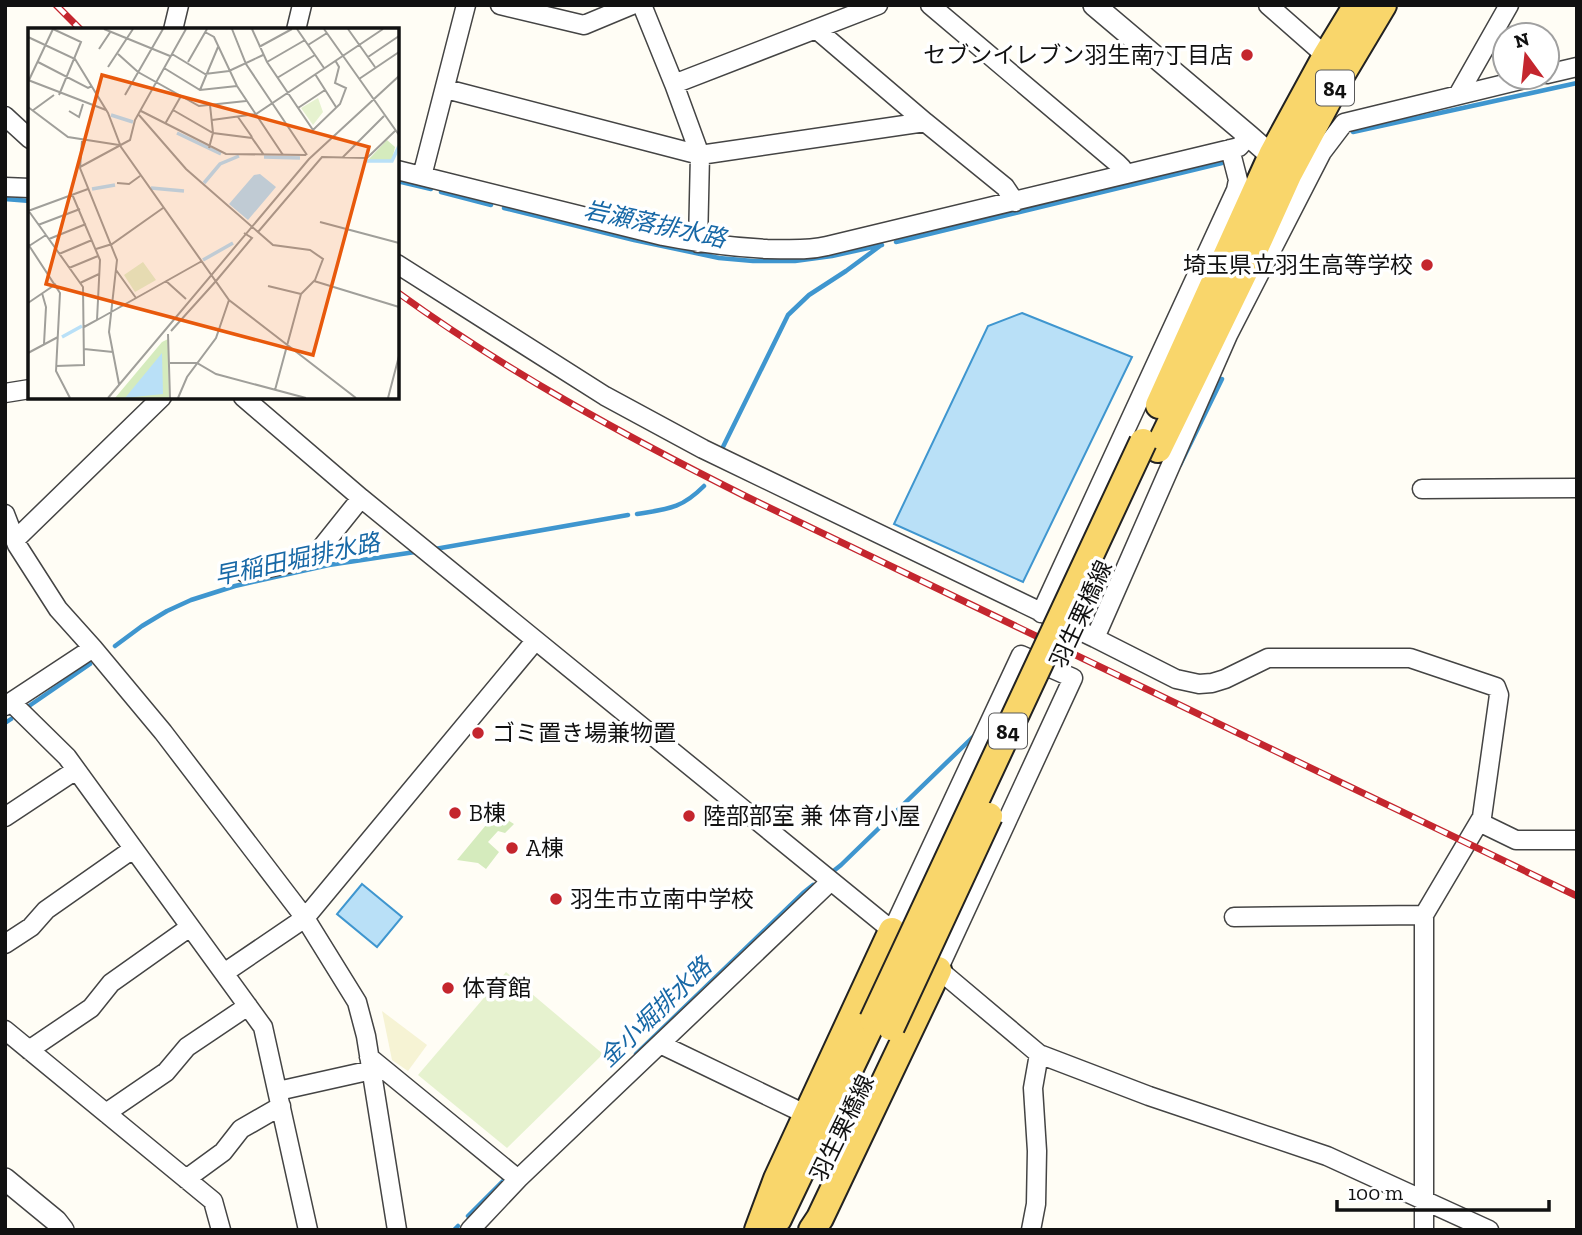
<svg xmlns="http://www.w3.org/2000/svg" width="1582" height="1235" font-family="'Zilla Slab','Noto Sans JP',serif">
	<rect width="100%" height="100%" fill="#fffdf5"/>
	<path fill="#f6f3d4" d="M382,1011L427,1045L408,1071L392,1060Z"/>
	<path fill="#d5ebbd" d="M496,813L514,824L505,833L498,831L488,842L499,852L486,869L478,863L457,860Z"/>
	<path fill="#e6f2cf" d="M506,972L603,1054L507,1148L418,1075Z"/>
	<path fill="#b9e0f7" stroke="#3f96cf" stroke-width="2" d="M1022,313L1132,357L1023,582L894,524L988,326Z
		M362,884L402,917L377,947L337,914Z"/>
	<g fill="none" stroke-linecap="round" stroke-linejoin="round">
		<path stroke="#3f96cf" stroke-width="4.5" d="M1353,132L1577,83
			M397,181L431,189
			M441,192L491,205
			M5,199L30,201
			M504,208L634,240L719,258L753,261H795L832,256L882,245
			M896,242L1222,163
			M722,449L788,315L809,295L846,271L880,246
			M1180,465L1222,379
			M637,514C668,509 681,509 704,486
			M435,549L628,515
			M115,646L142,626L167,611L191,600L235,586L329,565L415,552
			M29,706L90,664
			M5,723L11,719
			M831,873L841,865L976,734
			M636,1054L803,893L813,885
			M468,1216L503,1181
			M454,1230L458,1226"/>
		<g stroke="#444" stroke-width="21">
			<path id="minor" d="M500,5L584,25L632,5
				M642,5L674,84L700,155L698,243
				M930,5L1117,163L1122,168L1123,174
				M1268,5L1326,56
				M816,29L925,122
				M173,30L179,5
				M296,30L302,5
				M1547,74L1577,67
				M674,84L878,5
				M446,89L700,155L925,122L1005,187L1015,202
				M1458,95L1509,5
				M5,116L30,139
				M397,170L663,236C698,243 732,247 767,249C787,249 807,251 827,246L1239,147L1249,136
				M422,176L466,5
				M5,187L30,188
				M397,264L605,396L703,449L1095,638L1228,335L1322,152L1344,123L1533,77
				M5,393L30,389
				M243,397L361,498L900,937
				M1422,489L1577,488
				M5,514L17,545L58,609L93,648L163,732L305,918L357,1002L366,1036L397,1230
				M15,540L162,397
				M245,573L313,558L361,498
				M1041,613L1236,190L1238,180L1230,149
				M1095,638L1176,679L1199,684L1212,683L1225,679L1268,658H1410L1496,687L1499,695L1482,817L1424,915V1230
				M11,702L67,757L263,1027L308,1230
				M5,706L93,648
				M5,817L76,770
				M1479,822L1516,840H1577
				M1234,917L1424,915
				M892,931L1021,655L1073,678L938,970
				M5,944L31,927L46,910L133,849
				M932,964L1039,1054L1149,1096L1327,1156L1489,1230
				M224,973L305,918L535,641
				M5,1030L213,1201L221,1230
				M660,1044L797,1110
				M29,1050L91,1008L111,983L190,927
				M369,1057L518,1179
				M278,1091L372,1070
				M106,1113L166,1072L187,1047L248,1006
				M186,1179L223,1152L241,1129L281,1106
				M470,1230L518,1179L831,881
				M1031,1230L1036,1204L1037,1151L1033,1088L1039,1054"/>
		</g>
		<g stroke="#444" stroke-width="24">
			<path id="tertiary" d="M1094,5L1249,136L1282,165
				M5,1179L56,1221L63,1230"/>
		</g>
		<g stroke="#222" stroke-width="30">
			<path id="primary" d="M1159,405L1272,155L1326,56L1357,5
				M1158,449L1247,266L1289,173L1343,72L1383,5
				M778,1219L873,1020
				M758,1230L777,1179L892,931
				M812,1230L820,1218L938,970"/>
		</g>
		<use href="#minor" stroke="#fff" stroke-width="18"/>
		<use href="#tertiary" stroke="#fff" stroke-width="21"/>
		<use href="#primary" stroke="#f9d66b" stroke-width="26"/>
		<g stroke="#c4262e" stroke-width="7">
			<path id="rail" d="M56,5L81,30
				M397,292C506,371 625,436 745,496L1577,896"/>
		</g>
		<use href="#rail" stroke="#fff" stroke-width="4.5" stroke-dasharray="13" stroke-linecap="butt"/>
		<g stroke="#222" stroke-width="30" stroke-linecap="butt">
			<path id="primary-bridge" d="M873,1020L1143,442
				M891,1027L989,816"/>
		</g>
		<use href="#primary-bridge" stroke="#f9d66b" stroke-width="26"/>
	</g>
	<g fill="#c4262e" stroke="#fff" stroke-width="2.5">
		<circle cx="1247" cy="55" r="7"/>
		<circle cx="1427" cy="265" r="7"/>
		<circle cx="478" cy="733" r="7"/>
		<circle cx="455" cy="813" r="7"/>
		<circle cx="689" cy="816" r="7"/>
		<circle cx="512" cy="848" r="7"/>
		<circle cx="556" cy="899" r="7"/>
		<circle cx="448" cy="988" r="7"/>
	</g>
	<g text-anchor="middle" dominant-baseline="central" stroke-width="7" stroke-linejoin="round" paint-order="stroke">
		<g fill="#fff" stroke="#585858" stroke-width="2">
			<rect x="1316" y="70.5" width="38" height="35" rx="5"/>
			<rect x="989" y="713.5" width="38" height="35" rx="5"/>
		</g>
		<g font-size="21" font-weight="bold" fill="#111">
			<text x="1335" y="88">84</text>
			<text x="1008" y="731">84</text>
		</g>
		<g font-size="23" fill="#111" stroke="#fff" text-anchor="start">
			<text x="1233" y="55" text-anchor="end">セブンイレブン羽生南7丁目店</text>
			<text x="1413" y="265" text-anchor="end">埼玉県立羽生高等学校</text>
			<text x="492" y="733">ゴミ置き場兼物置</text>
			<text x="469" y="813">B棟</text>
			<text x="703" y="816">陸部部室 兼 体育小屋</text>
			<text x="526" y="848">A棟</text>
			<text x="570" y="899">羽生市立南中学校</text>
			<text x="462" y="988">体育館</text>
		</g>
		<g font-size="23" fill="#111" stroke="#fff">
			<text transform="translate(1081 614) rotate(-65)">羽生栗橋線</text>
			<text transform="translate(842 1128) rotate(-64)">羽生栗橋線</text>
		</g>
		<g font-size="24" font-style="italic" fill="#1768a6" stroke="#fff">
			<text transform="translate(655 224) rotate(12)">岩瀬落排水路</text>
			<text transform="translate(297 559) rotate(-12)">早稲田堀排水路</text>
			<text transform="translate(655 1012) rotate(-44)">金小堀排水路</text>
		</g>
	</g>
	<g transform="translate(28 28)">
		<rect width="371" height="371" fill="#fffdf5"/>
		<path d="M359,112L367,119L364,132H340ZM140,311L141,370H87L134,314Z" fill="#d5ebbd"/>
		<path d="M290,70L295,84L285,97L273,80ZM115,234L128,252L107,264L96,247Z" fill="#e6f2cf"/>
		<path d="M232,146L248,159L220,192L201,176L226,147ZM134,325L135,366L97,370Z" fill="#b9e0f7"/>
		<path fill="none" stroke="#b9e0f7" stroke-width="3.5" d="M83,87L105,94M149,105L193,126M236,129L272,130M339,133H364L371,118M176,155L192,136L211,128M123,160L156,163M64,161L87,157M175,232L205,215M34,309L54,298"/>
		<path fill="none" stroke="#a09f9a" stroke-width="2" d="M25,1L53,14L31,67M76,1L142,28M204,1L218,36L279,127M224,1L239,34L285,102L312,76L318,60L307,55L311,39L307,32M269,1L296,40M296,1L371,107M320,1L347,39M177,4L186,9L209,58L255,127M0,9L47,31L80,85L93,119L201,272L328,370M280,17L299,5M231,19L264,1M71,21L83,3M90,26L110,44L171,78L218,73M144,26L177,46L201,43L235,27M340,29L371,8M10,34L60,60L64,58M160,34L179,1M239,34L277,12M80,39L105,1M136,40L172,62L209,58M287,46L308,79M249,50L287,27M331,51L371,24M0,52L78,82M1,52L25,1M172,62L190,19M97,67L135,1M0,79L40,109L91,117M270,80L297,62M145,82L185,105L224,110L236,127M4,83L26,67M41,83L51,89L55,76M113,83L198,126L278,127M111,87L158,141L230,204L294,129L339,130L367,103M210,89L224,109M184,92L228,86L355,1M137,96L153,68M54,113L52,140L89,232L81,304L91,356M181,120L185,105L182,77M315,129L356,88M52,139L102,112L107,92L158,1M89,155L101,156L112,148M44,166L72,232L69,292L56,299M0,182L18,207M0,183L60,161M292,194L371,215M10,197L52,181M230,204L245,217L282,222L295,231L287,252L273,266L247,362M21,211L58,196M0,216L32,265L28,343L42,370M1,218L18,207L55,259L56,337L28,338M68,221L84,216L135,180M31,226L64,212M41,240L70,228M88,242L108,270M138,253L158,271M188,253L224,210L216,205M286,253L371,279M52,255L71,246M240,258L273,266M14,265L18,279L16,316M0,275L28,256M69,292L174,233M143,303L188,253M140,306L142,370M56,321L85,324M0,325L30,309M142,335H169L188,346L278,370M80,370L281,131L371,48M150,370L159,349L188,310L201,272M360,370L371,328"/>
		<path fill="#e8590c" fill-opacity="0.15" stroke="#e8590c" stroke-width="3.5" d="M74,47L341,119L285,327L18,256Z"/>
		<rect width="371" height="371" fill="none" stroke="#111" stroke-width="3.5"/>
	</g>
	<rect width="1582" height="1235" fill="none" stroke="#111111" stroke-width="14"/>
	<g transform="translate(1526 56) rotate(345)"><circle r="33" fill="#ffffff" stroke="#a0a0a0" stroke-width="2"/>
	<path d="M0-5L12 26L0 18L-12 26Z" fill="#c4262e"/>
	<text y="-10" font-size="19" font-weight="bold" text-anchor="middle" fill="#111111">N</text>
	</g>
	<path d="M1337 1200v10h212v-10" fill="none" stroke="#111111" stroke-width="3.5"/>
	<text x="1348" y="1200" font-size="21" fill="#111111" stroke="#ffffff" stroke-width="5" paint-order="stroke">100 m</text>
</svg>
